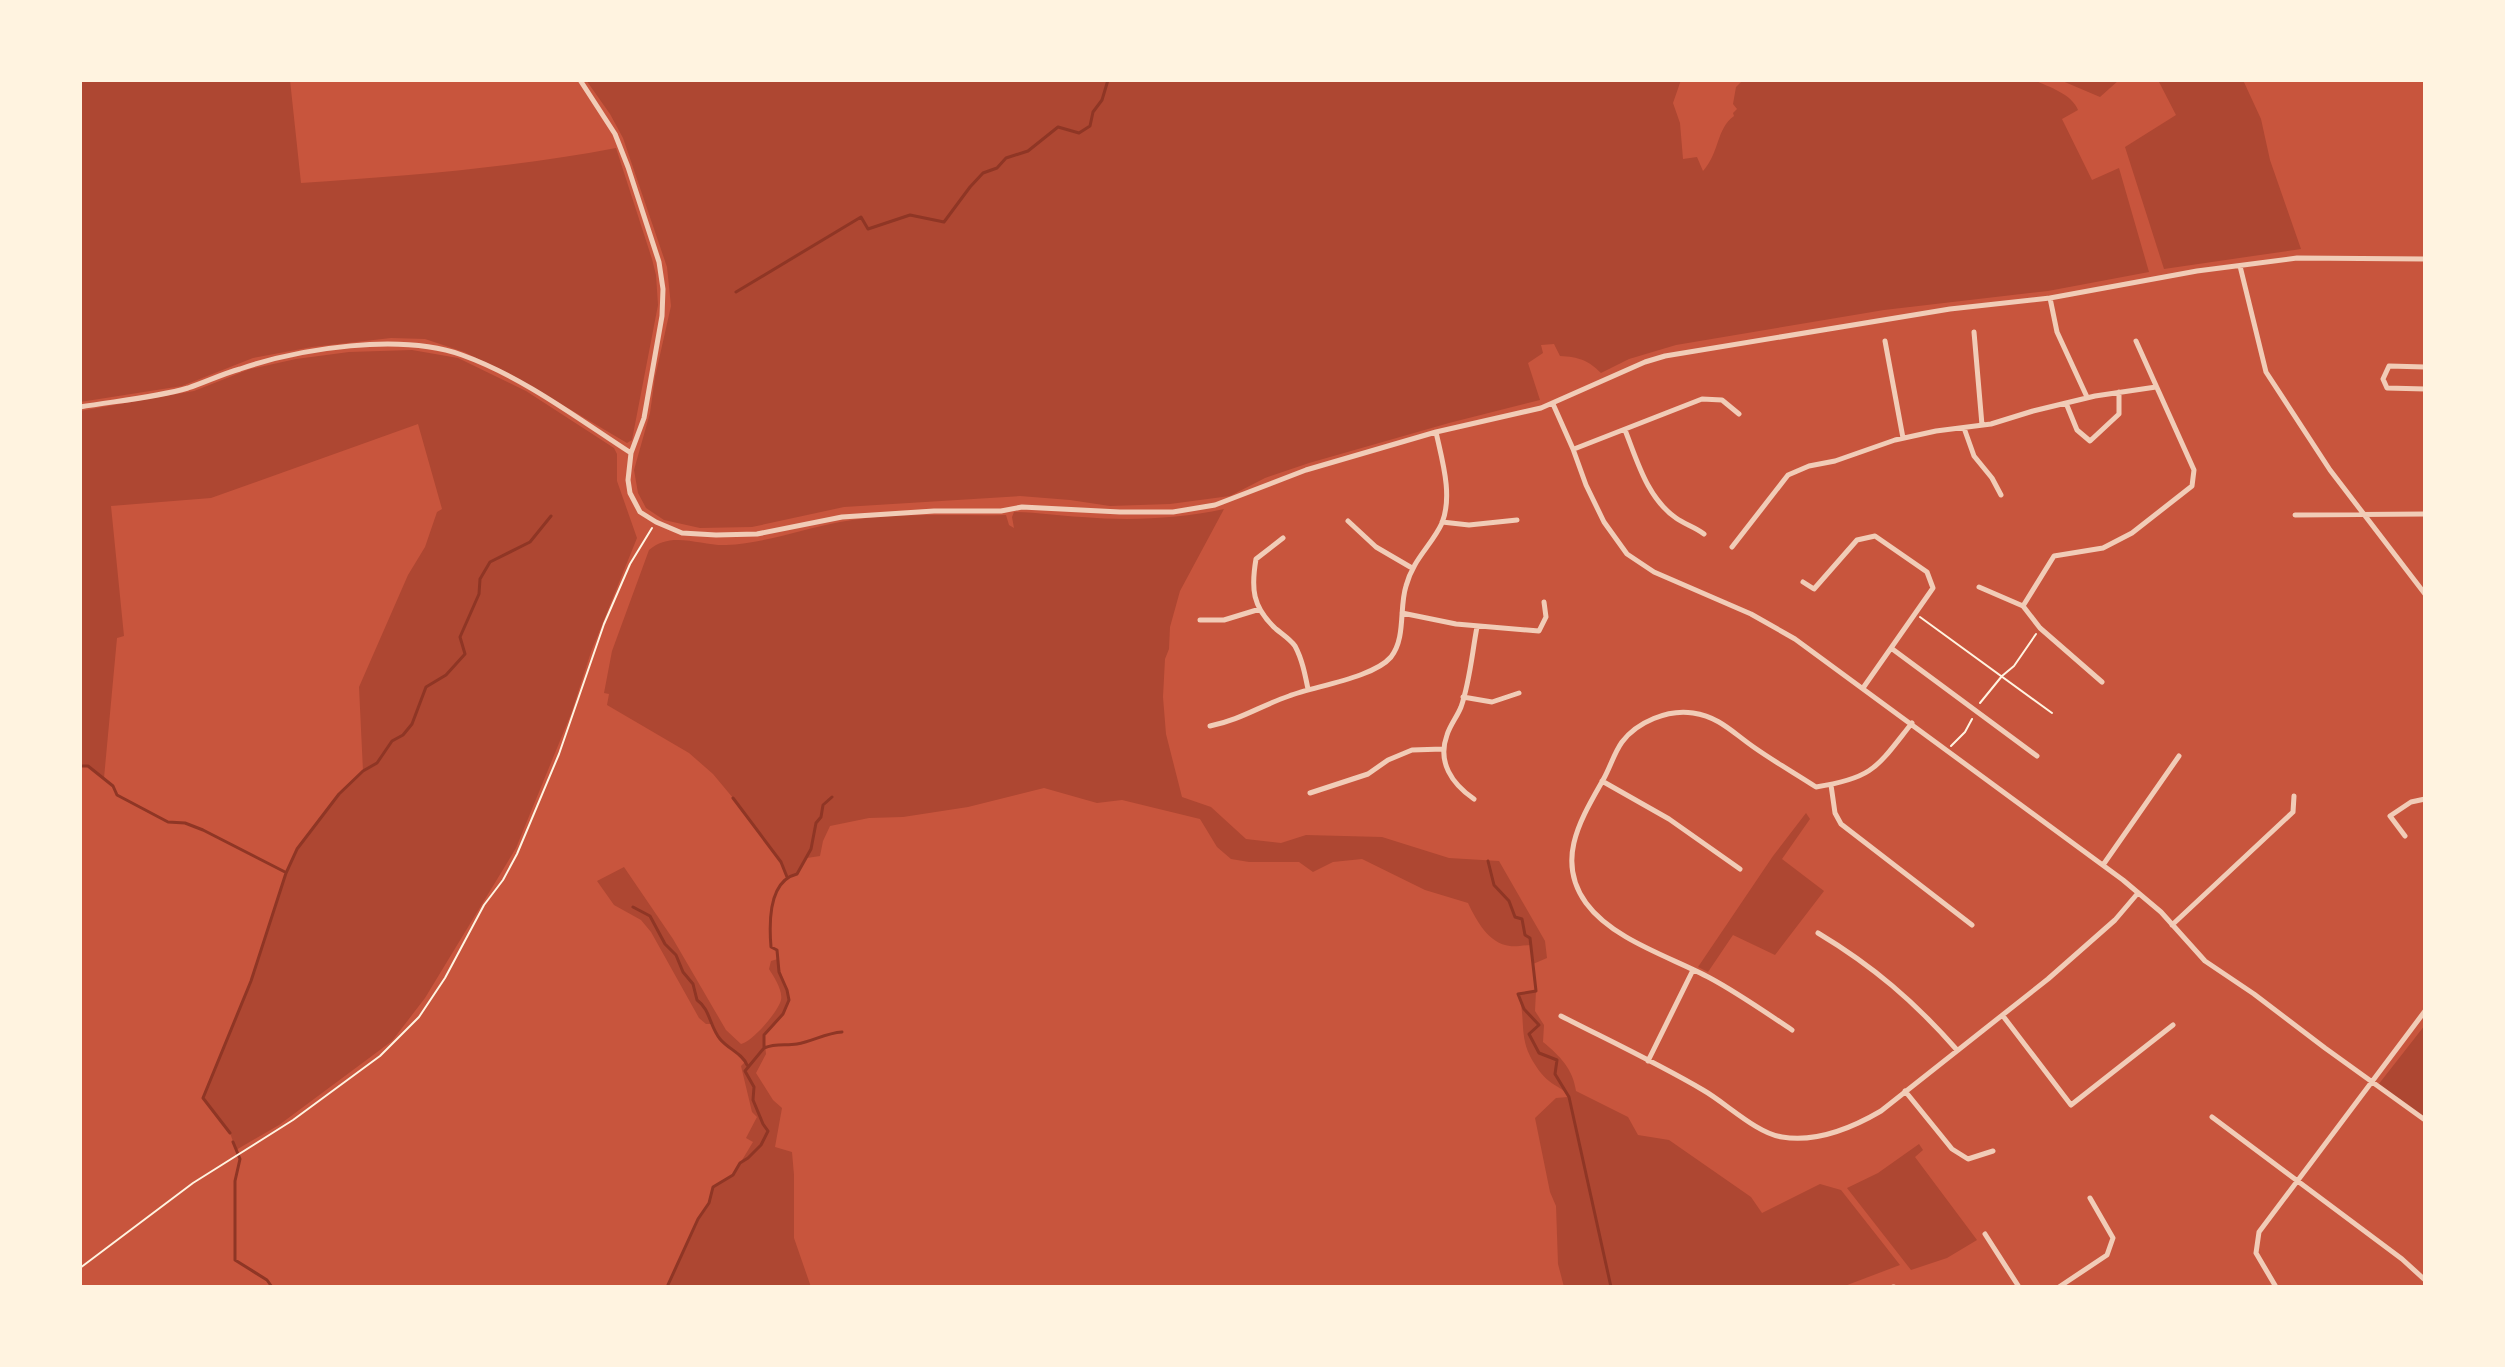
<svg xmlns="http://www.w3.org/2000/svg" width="2505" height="1367" font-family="'Roboto Condensed',sans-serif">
	<rect width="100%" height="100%" fill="#c8553d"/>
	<path fill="#ae4732" d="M80,80H290L301,183C407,176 511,168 616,148L652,259L656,275L658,305L632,440L627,443L512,375L464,352L425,339L391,338L312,347L253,358L182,386L80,402Z
		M586,80H1681L1673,103L1680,123L1683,159L1697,157L1703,171C1720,152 1716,129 1734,116L1733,113L1737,109L1733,104L1736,87L1743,80H2034C2049,87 2072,94 2078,110L2062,119L2092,180L2119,168L2149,272L2048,291L1884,310L1676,345L1629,359L1601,373C1588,360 1579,357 1560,356L1554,344L1541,345L1543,353L1528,363L1540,400L1449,423L1309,463L1265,478L1230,496L1170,504L1110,506L1070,500L1020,496L844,507L752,527L700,528L664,520L646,508L638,493L634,470L650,413L655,377L671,306L667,267L623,138L610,114Z
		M2060,80H2119L2100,97Z
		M2158,80H2243L2261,119L2270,160L2301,249L2164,269L2125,147L2176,115Z
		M412,350L458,358L526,391L614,448L617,454V481L637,538L591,652L571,714L516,848L425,998L392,1041L279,1125L236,1150L230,1133L203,1098L251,981L286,873L297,849L339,794L363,771L359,687L408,575L425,547L437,512L442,509L418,424L211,498L111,506L124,636L117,638L104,778L88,766H80V411L194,391L250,369L296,359L349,352Z
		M1224,509L1180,591L1170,627L1169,649L1165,659L1163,697L1166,734L1182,797L1211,807L1246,839L1281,843L1306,835L1382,837L1449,858L1499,861L1545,941L1547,958L1533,964L1531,945C1524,945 1516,947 1510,946C1489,944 1476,920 1468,903L1425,890L1362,859L1333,862L1313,872L1299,862H1249L1231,859L1217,847L1200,819L1122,800L1097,803L1044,788L968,807L903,817L869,818L830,826L823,841L820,856L807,858L797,874L787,877L780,862L733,798L713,774L689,753L607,705L609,694L604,693L612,651L649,550C671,530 701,546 726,545C766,543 802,529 840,522C894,512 951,516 1006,515L1009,525L1014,528L1012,517L1014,512C1037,512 1058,516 1082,517C1129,521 1177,519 1224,509Z
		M1806,813L1810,819L1782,859L1824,891L1775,955L1733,935L1708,972L1698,967L1773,856Z
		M624,867L673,939L726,1030L741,1044C752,1042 778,1012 781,1000C783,990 774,977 769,969L771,961L778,959C779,971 784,979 787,990C793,1009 774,1022 764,1035L766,1054L756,1073L773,1100L782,1108L775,1147L792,1152L794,1175V1238L811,1287H667L697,1219L709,1203L713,1187L733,1175L753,1142L746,1138L757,1117L752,1112L741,1066L746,1061L718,1038L713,1024H706L699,1018L651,932L641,920L614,905L597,881Z
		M1536,991L1535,1011L1544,1025L1543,1042C1560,1056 1573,1069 1576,1091L1628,1117L1638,1135L1669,1140L1751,1197L1762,1213L1820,1184L1841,1190L1900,1265L1842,1287H1564L1558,1264L1556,1206L1550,1192L1535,1118L1556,1098L1568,1097C1563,1087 1557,1088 1549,1081C1542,1076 1534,1064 1530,1056C1519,1035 1526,1015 1518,994Z
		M2425,1025V1120L2378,1085Z
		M1919,1144L1923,1150L1915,1157L1977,1240L1947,1258L1911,1270L1847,1188L1878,1173Z"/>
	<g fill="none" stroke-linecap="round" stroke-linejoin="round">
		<path stroke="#8f3625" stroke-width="3" d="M736,292L861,217L868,229L910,215L944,222L970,187L983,173L997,168L1006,158L1028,151L1058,127L1079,133L1090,126L1093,112L1102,100L1108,80
			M80,766H88L113,786L117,795L168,822L185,823L203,830L285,872
			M733,798L781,862L787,877
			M1488,861L1494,885L1509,901L1515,917L1522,919L1525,935L1530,938L1536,991L1518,994L1524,1009L1539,1025L1529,1034L1539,1053L1557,1060L1555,1074L1569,1097L1611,1287
			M633,907L650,916L665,944L676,955L683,972L693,984L697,1000C710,1009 710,1027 720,1039C728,1049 742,1053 747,1065
			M764,1048C776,1043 786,1046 797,1044C813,1041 826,1033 842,1032
			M230,1133L203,1098L251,981L286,873L297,849L339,794L363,771L377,763L392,741L403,735L412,724L426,687L446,675L465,654L460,637L479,594L480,579L490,562L530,542L551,516
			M233,1142L240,1159L235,1181V1260L267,1280L272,1287
			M667,1287L698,1219L709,1203L713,1187L733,1175L740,1163L748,1158L761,1145L768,1131L763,1124L753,1100L754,1087L745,1071L764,1048V1035L783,1014L789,1000L787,990L779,972L777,950L771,947C769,923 768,881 797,874L811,849L816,823L821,817L823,805L832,797"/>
		<path stroke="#fff3e0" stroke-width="2" d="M1920,617L2052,713
			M1980,703L2002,676L2014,666L2036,634
			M1951,746L1965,732L1972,719
			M80,1268L193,1183L293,1120L380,1056L419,1017L445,978L484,905L503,880L517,854L559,754L604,624L630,564L652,528"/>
		<path stroke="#f1ccb7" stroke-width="5" d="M580,80L615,134L628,167L659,262L663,289L662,316L644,418L631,453L628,480L630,493L640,512L656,522L682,533L716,535L757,534L842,517L934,511H1001L1022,507L1120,512H1173L1215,505L1306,470L1436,432L1541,408L1645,362L1665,356L1950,309L2050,298L2197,271L2297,258L2425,259
			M2240,266L2266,372L2330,470L2425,594
			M2050,298L2057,332L2087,397
			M1974,332L1982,425
			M1885,341L1903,438
			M2425,367L2389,366L2383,379L2387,388L2425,389
			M2066,403L2077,430L2090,441L2119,414V392
			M1553,404L1573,449L1586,485L1604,522L1627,554L1654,572L1751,614L1795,639L2123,880L2161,912L2205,961L2254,994L2325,1048L2425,1120
			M80,407C115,401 154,398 188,388C206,382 222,374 240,369C301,348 400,333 462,355C523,377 577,418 631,453
			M1964,428L1974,456L1992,478L2001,495
			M1625,430C1637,460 1647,498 1676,518C1684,524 1695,527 1704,534
			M1574,449L1702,399L1722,400L1739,414
			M2295,515L2425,514
			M1348,521L1376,547L1412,568
			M1442,522L1469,525L1517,520
			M1283,538L1256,559C1251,588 1252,607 1276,629C1282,634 1290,639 1295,646C1302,659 1305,674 1308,689
			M1732,547L1788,475L1809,466L1835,461L1895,440L1936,431L1991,424L2033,411L2095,396L2156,387
			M1803,582L1814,589L1857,540L1875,536L1927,572L1933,588L1863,688
			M1979,587L2023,606L2040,628L2102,682
			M2023,606L2054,556L2103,548L2132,533L2192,486L2194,470L2136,341
			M1402,613L1456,624L1539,631L1546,617L1544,602
			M1200,620H1224L1260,609
			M1891,648L2037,756
			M1463,697L1492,702L1519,693
			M1210,726C1240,720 1260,706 1289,696C1315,686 1373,678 1391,657C1406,638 1399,608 1406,586C1413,559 1432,545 1442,523C1453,495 1442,460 1436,432
			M1602,781L1669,819L1740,869
			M1831,785L1835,813L1841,824L1972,925
			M1310,793L1368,774L1388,760L1412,750L1443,749
			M1474,799C1452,784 1437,762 1447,735C1450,725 1457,717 1461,707C1470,681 1472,653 1477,627
			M2405,836L2390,816L2411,802L2425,799
			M2103,865L2179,756
			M2172,925L2293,812L2294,796
			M1818,933C1873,966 1915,1002 1957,1050
			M1561,1016C1608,1040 1657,1063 1703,1090C1726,1103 1756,1133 1782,1137C1817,1143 1852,1128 1881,1111L2048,979L2115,920L2138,893
			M2003,1016L2071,1105L2173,1025
			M1792,1030C1765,1012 1738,993 1710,978C1671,957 1613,940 1586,903C1555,860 1581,819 1603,780C1610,768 1614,753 1622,742C1637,722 1668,709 1693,713C1720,717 1733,733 1755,748C1775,762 1796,774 1816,787C1874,778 1877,767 1912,723
			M1648,1061L1693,970
			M1905,1091L1952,1149L1968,1159L1993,1151
			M2212,1117L2402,1259L2425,1280
			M1985,1234L2019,1287
			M1893,1287H1894
			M2059,1287L2107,1255L2113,1238L2090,1198
			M2276,1287L2256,1253L2259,1232L2425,1011"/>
	</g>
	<rect width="2505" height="1367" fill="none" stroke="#fff3e0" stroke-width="164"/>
</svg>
